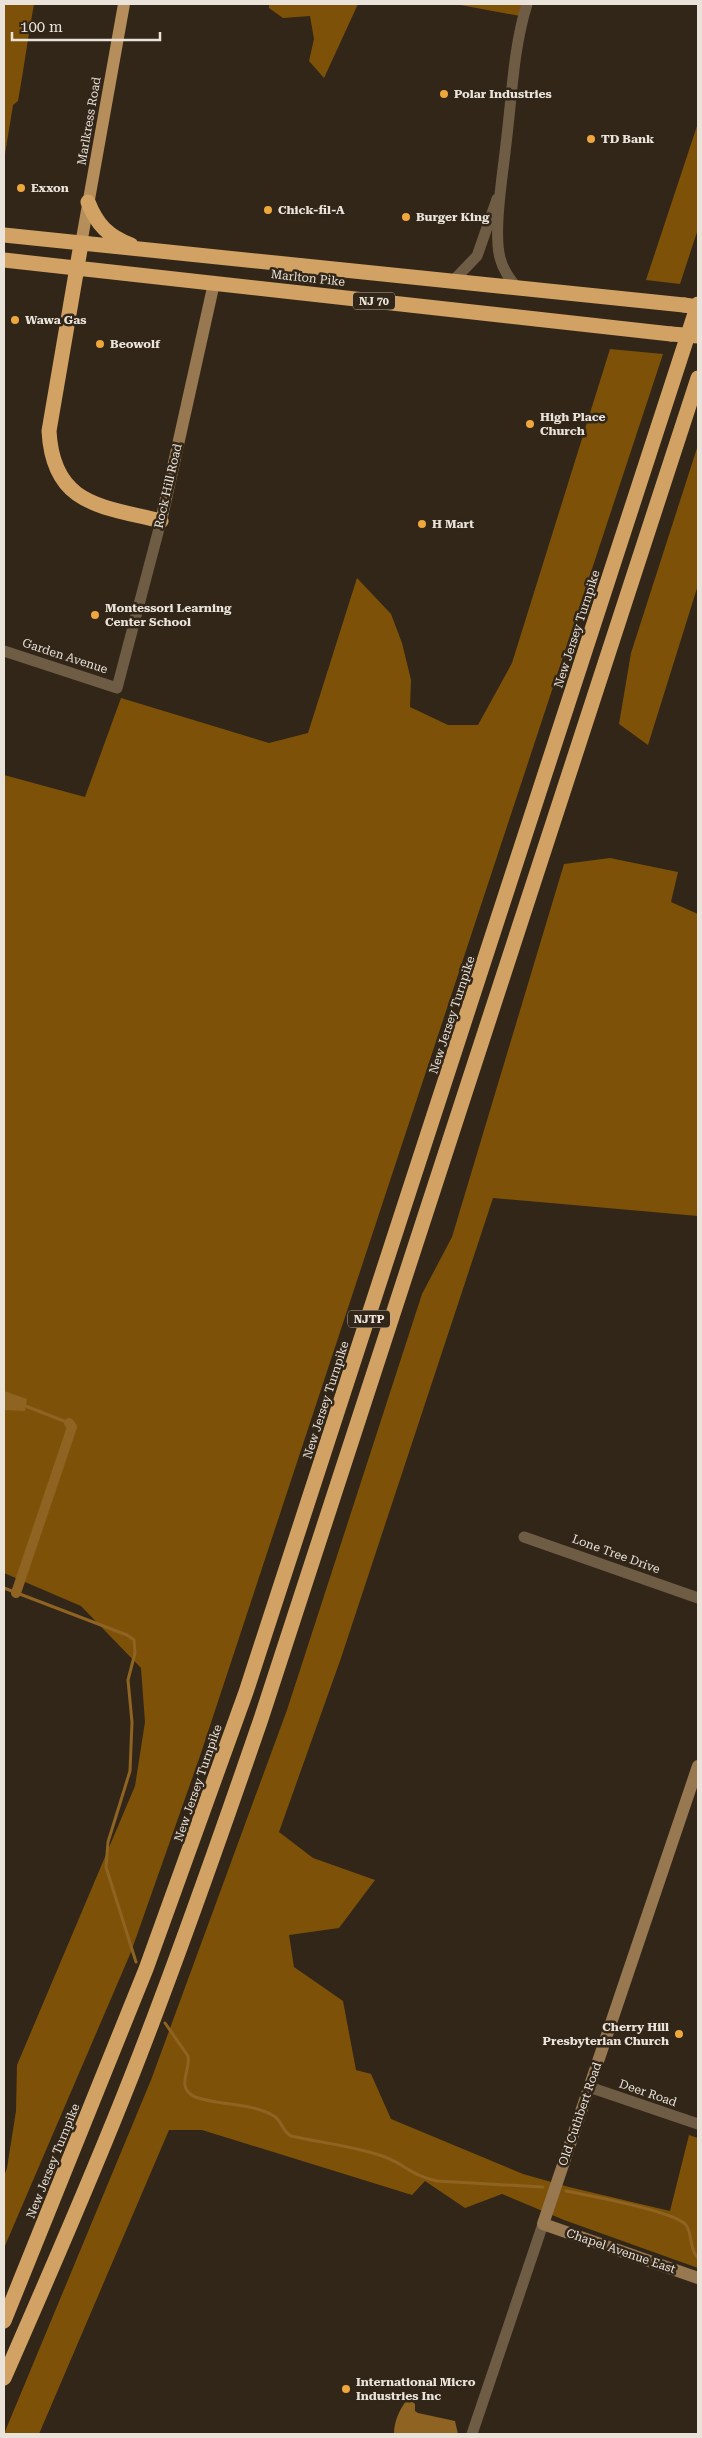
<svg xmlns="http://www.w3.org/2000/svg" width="702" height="2438" font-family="'Roboto Serif',serif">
	<rect width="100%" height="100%" fill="#322618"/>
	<path fill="#7d5208" d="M4,4H34C28,36 24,68 18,101L13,105L5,154Z
		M269,4H358L324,78L309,61L314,39L310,16L283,18L269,8Z
		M455,4H524L520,16Z
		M698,123V229L680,284L646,280Z
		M610,349L663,354L200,1756L131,1952L4,2248V2176L7,2168L16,2111L17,2065L135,1786L145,1722L141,1668L81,1606L4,1573V775L85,797L121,698L269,743L308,733L357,578L391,614L402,643L411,680L410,707L448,725H478L512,663Z
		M698,445V585L648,745L619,724L631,653Z
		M610,858L678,872L671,902L698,914V1216L493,1198L341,1658L279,1832L313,1858L375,1880L339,1928L289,1935L294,1967L343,2001L356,2070L371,2074L391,2119L523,2174L569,2187L670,2211L689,2135L698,2138V2268L564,2220L502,2194L465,2208L425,2181L412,2195L202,2130H169L39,2434H4L151,2080L287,1710L422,1294L452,1237L564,864Z"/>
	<path fill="#8f6321" d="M4,1391L27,1399L25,1411L4,1410Z
		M407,2400H410L415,2404V2411L418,2413L455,2421L458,2434H394C394,2422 399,2410 407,2400Z"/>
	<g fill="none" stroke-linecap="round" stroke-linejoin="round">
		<path stroke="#8f6321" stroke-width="3" d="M23,1405L69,1423
			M4,1588L127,1635L134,1640L135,1653L128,1680L132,1722L130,1771L108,1842L106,1867L136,1962
			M165,2023L188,2056C191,2071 175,2087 195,2097C220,2106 250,2102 274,2116C282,2121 282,2131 291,2136C322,2143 356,2146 385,2157C406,2165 412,2176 437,2181L543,2187
			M566,2191C587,2195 676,2212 686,2225C693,2235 689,2249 698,2258"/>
		<path stroke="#8f6321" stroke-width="10" d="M16,1593L72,1427L69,1423"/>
		<path stroke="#6f5c44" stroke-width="11" d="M453,281L477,256L497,199
			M517,288C510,279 503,270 500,258C493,231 503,173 506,144C512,97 513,49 527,4
			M4,651L117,688L161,521
			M524,1537L698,1598
			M589,2087L698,2124
			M472,2434L543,2224"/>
		<path stroke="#977851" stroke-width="12" d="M161,521L214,283
			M698,1766L543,2224L698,2278"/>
		<path stroke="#b58e5b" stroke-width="12" d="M81,244L124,4"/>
		<path stroke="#d1a263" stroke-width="15" d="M88,202C97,225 108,236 131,245
			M4,235L684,305
			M81,244L49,431C53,506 102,506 161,521
			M4,260L671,334
			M4,2321L146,1969L246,1692L698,304
			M4,2378C48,2278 92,2177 132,2075C178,1958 220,1838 261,1719L698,378"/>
		<path stroke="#d1a263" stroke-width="15" d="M684,305L698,307
			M671,334L698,336"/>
	</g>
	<g fill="#eea73d" stroke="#322618" stroke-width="2">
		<circle cx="444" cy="94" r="5"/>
		<circle cx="591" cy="139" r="5"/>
		<circle cx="21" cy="188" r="5"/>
		<circle cx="268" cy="210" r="5"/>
		<circle cx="406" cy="217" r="5"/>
		<circle cx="15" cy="320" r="5"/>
		<circle cx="100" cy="344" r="5"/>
		<circle cx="530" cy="424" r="5"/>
		<circle cx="422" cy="524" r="5"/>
		<circle cx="95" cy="615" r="5"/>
		<circle cx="679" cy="2034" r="5"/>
		<circle cx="346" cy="2389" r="5"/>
	</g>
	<g text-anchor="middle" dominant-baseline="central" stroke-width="5" stroke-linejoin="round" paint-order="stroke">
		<g fill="#322618" stroke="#b3aaa0" stroke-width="1">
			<rect x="353" y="292.5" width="42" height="17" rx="4"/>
			<rect x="348" y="1310.5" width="42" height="17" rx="4"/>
		</g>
		<g font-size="11" font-weight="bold" fill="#eae3da">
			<text x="374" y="301">NJ 70</text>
			<text x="369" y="1319">NJTP</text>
		</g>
		<g font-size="12" font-weight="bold" fill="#eae3da" stroke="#322618" text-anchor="start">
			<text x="454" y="94">Polar Industries</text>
			<text x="601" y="139">TD Bank</text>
			<text x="31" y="188">Exxon</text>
			<text x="278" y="210">Chick-fil-A</text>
			<text x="416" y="217">Burger King</text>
			<text x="25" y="320">Wawa Gas</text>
			<text x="110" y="344">Beowolf</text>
			<text x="540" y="417">High Place<tspan x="540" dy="14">Church</tspan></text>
			<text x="432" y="524">H Mart</text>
			<text x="105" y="608">Montessori Learning<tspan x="105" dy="14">Center School</tspan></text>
			<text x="669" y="2027" text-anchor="end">Cherry Hill<tspan x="669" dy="14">Presbyterian Church</tspan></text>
			<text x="356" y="2382">International Micro<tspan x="356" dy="14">Industries Inc</tspan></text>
		</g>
		<g font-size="12" fill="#eae3da" stroke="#322618">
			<text transform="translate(89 121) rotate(-80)">Marlkress Road</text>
			<text transform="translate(308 278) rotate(6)">Marlton Pike</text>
			<text transform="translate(168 486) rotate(-77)">Rock Hill Road</text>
			<text transform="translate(577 629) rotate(-72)">New Jersey Turnpike</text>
			<text transform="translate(65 656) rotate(18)">Garden Avenue</text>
			<text transform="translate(452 1015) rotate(-72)">New Jersey Turnpike</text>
			<text transform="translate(326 1400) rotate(-72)">New Jersey Turnpike</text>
			<text transform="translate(616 1554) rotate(20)">Lone Tree Drive</text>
			<text transform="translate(198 1783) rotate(-71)">New Jersey Turnpike</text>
			<text transform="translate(648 2093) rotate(19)">Deer Road</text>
			<text transform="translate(580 2114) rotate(-71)">Old Cuthbert Road</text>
			<text transform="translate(53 2161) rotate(-68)">New Jersey Turnpike</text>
			<text transform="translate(621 2251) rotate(19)">Chapel Avenue East</text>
		</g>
	</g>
	<rect width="702" height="2438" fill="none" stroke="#eae3da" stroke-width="10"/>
	<path d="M12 32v8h148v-8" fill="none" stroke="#eae3da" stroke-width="2.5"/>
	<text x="20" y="32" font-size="15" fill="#eae3da" stroke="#322618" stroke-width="4" paint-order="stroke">100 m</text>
</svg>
